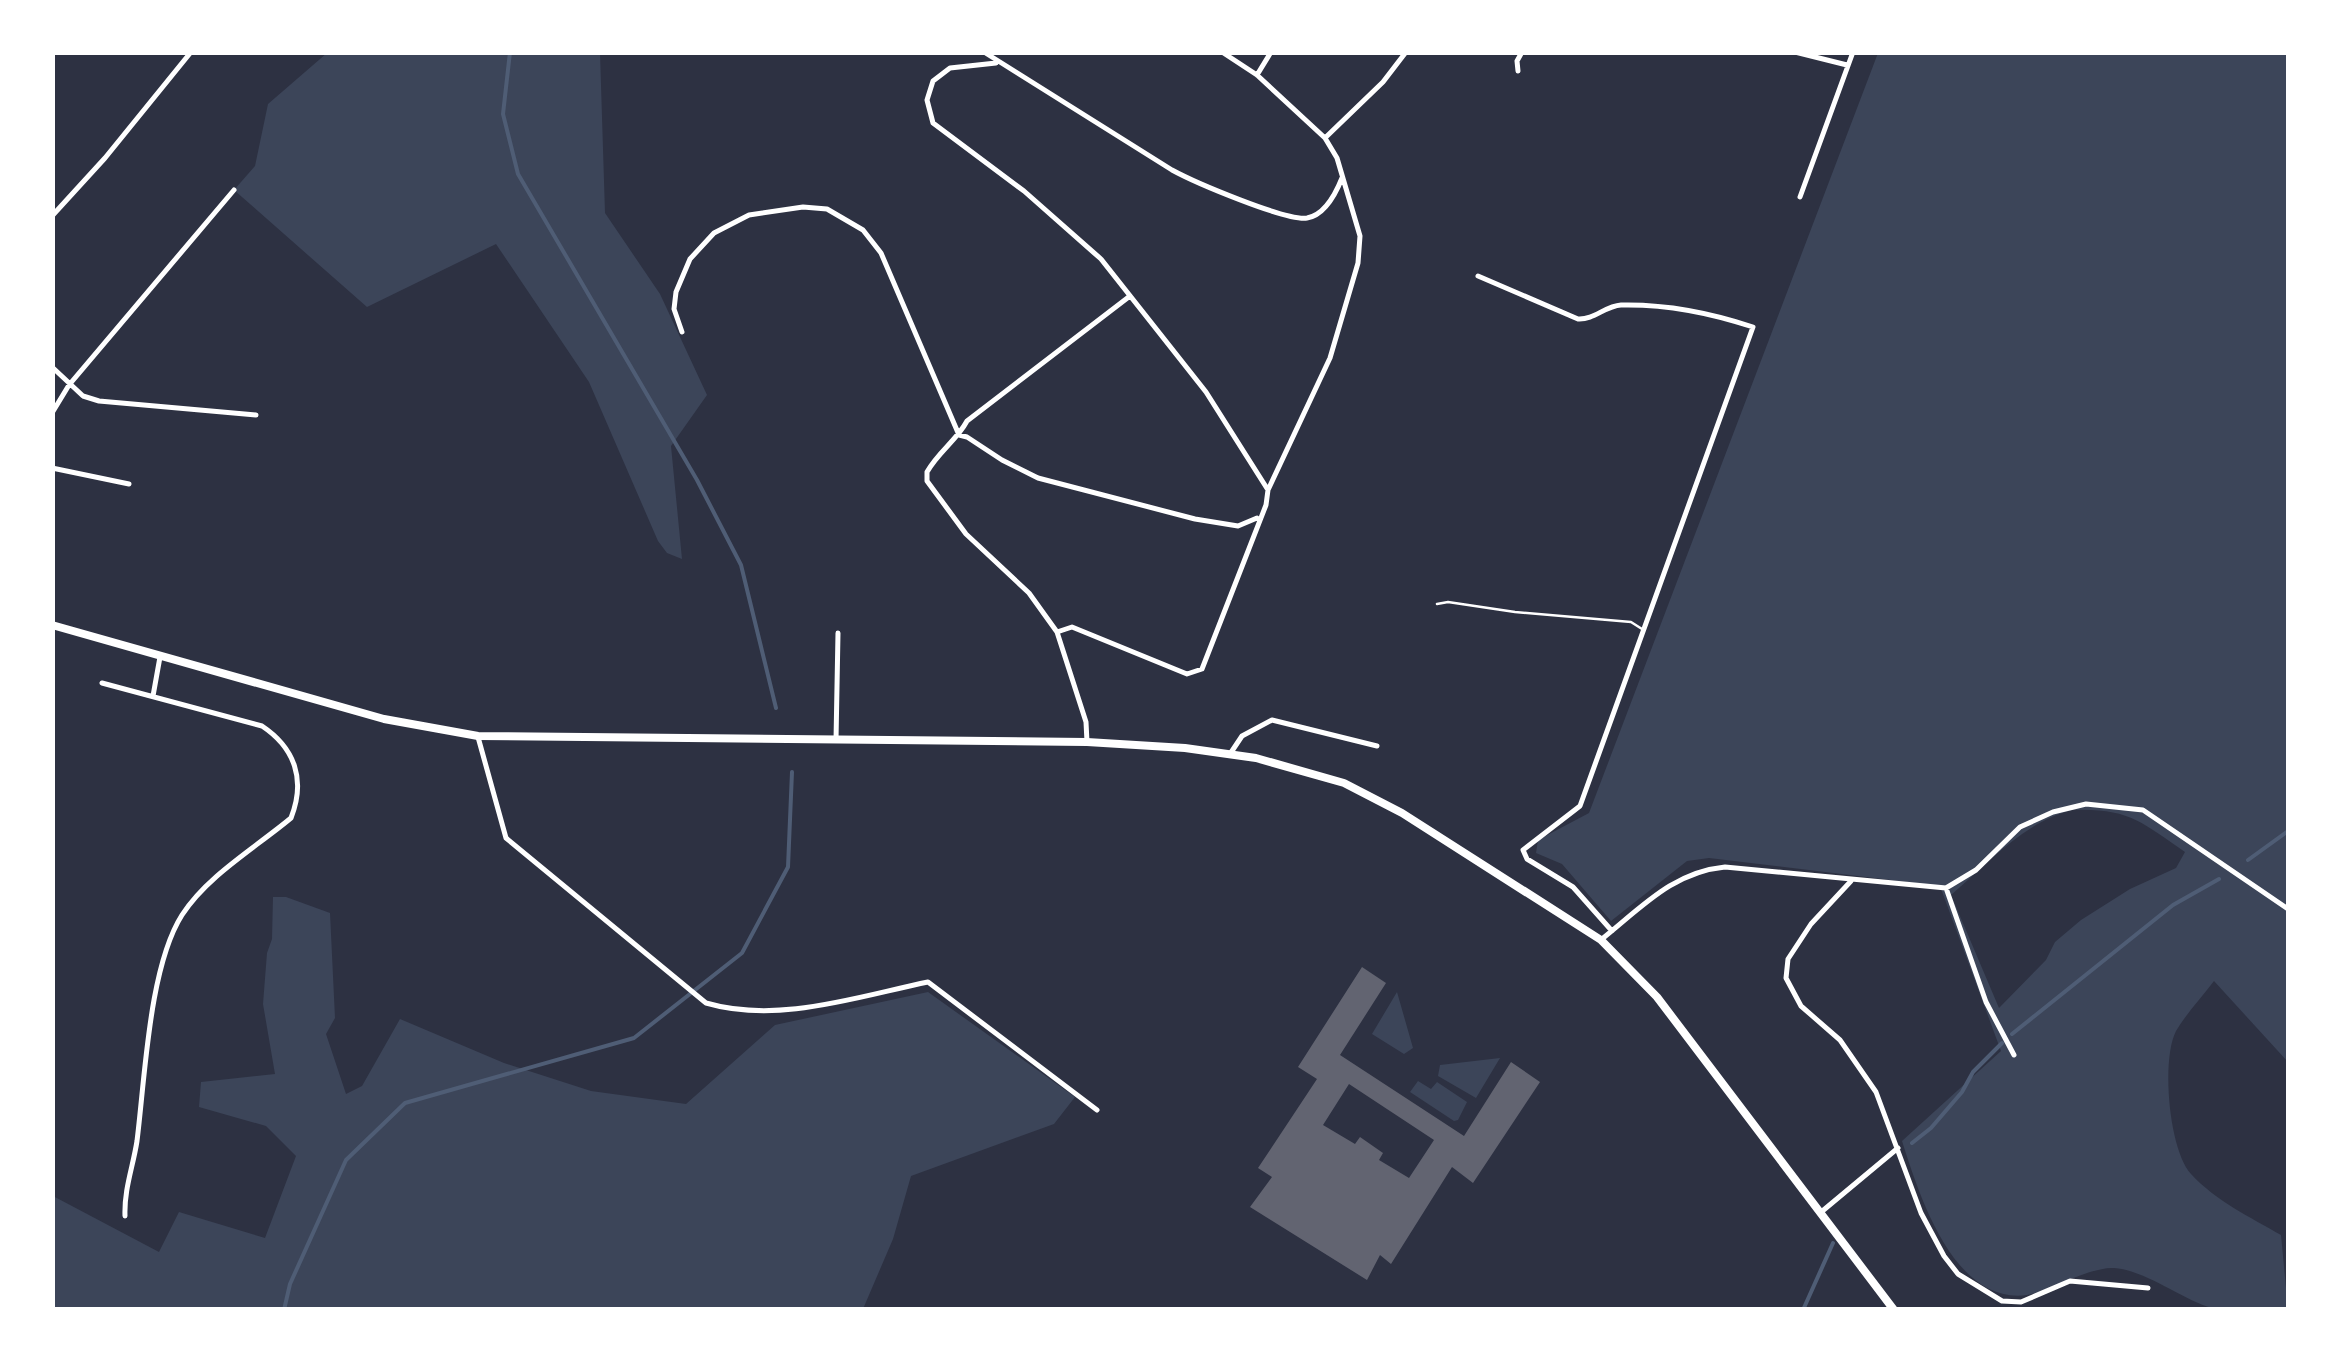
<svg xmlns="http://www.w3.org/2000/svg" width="2341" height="1362" font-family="'Source Serif 4',serif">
	<rect width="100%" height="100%" fill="#2d3142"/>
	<path fill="#3c4559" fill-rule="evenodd" d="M327,53H600L605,213L660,294L707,395L671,446L682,559L667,553L658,541L589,382L496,244L367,307L234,190L255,166L268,104Z
		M1878,53H2288V1062L2214,981C2202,997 2186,1014 2176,1031C2161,1060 2169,1150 2191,1174C2216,1201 2250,1217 2281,1235L2288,1309C2266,1309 2234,1315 2212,1308C2183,1300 2145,1270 2114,1268C2092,1266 2049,1291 2027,1295C1953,1305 1919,1194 1902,1141L2001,1051L1940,886L1709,858L1687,861L1611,921L1562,864L1536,853L1538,840L1589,813ZM2072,810C2129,808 2141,822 2185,852L2176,868L2130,889L2081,920L2055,942L2046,960L1999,1008L1951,895C1988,863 2024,822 2072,810Z
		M273,897H286L330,913L335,1018L326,1034L346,1094L362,1086L400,1019L504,1063L591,1091L686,1104L775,1025L928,992L1075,1097L1054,1124L911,1176L893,1239L863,1309H53V1196L159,1252L179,1212L265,1238L296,1156L266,1126L199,1107L201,1082L275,1074L263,1004L267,953L272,939Z
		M1397,992L1413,1048L1404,1054L1372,1034Z
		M1500,1058L1476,1098L1438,1076L1440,1065Z
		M1418,1081L1431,1089L1437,1082L1467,1102L1458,1120L1454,1121L1410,1092Z"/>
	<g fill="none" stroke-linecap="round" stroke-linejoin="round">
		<path stroke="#4f5d75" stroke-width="4" d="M510,52L503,114L518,174L697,480L741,565L776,708
			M2248,860L2288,831
			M2012,1034L2173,905L2219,879
			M1912,1143L1931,1128L1962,1092L1973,1072L2002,1043
			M284,1310L290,1284L346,1160L405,1103L634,1038L742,953L788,867L792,772
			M1803,1310L1833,1243"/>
	</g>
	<path fill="#626471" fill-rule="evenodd" d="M1362,967L1386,983L1340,1055L1464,1136L1511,1062L1540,1082L1473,1183L1452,1167L1391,1264L1380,1255L1367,1280L1250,1207L1272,1177L1258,1168L1317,1079L1298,1067ZM1349,1084L1434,1140L1409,1178L1379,1160L1383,1153L1360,1137L1355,1144L1323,1125Z"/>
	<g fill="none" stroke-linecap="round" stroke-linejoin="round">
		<path stroke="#fff" stroke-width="2.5" d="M1437,604L1448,602L1515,612L1631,622L1642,629"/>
		<path stroke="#fff" stroke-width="5" d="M984,52L1172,170C1194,182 1285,221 1307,218C1325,215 1336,193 1342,178
			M1222,52L1257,75L1325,138L1337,158L1360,236L1358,263L1330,358L1268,490
			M1795,52L1847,65
			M996,63L950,68L933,81L927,100L933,123L1024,191L1101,259L1206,392L1268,490L1266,505L1202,669L1187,674L1072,627L1057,632
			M1518,71L1517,61L1522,52
			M1257,75L1271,52
			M1326,137L1383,82L1406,52
			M1800,197L1853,52
			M52,216L105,158L191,52
			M1478,276L1578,319C1594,320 1605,306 1621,305C1666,304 1711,313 1753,327L1580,806L1523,850L1527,859L1573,887L1612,931
			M682,332L674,309L676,292L690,259L714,233L749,215L803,207L827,209L863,230L881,253L959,435
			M52,367L83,396L99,401L256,415
			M52,413L69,385L234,190
			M959,435L967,437L1002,460L1038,478L1195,519L1238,526L1257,518
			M52,468L129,484
			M102,683L262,726C295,748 306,780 291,818C255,848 207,876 182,915C149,967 145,1078 137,1141C133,1167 124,1189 125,1216
			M153,696L160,657
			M478,737L506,838L706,1003C778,1024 856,997 928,982L1097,1110
			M836,740L838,633
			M1087,742L1086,722L1057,632L1029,593L966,534L927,481V472C938,452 957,440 967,421L1130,296
			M1230,754L1242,736L1272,720L1377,746
			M1851,881L1811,924L1788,959L1786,978L1801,1006L1840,1040L1876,1092L1921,1213L1944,1256L1958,1274L2002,1301L2021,1302L2070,1281L2148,1288
			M1946,888L1986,1002L2014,1055
			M1602,939C1642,907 1673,872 1725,867L1946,888L1976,870L2020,827L2053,812L2086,804L2143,810L2288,909
			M1820,1213L1898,1148"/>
		<path stroke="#fff" stroke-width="8" d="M52,625L384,719L478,736L1087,742L1185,748L1256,758L1344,783L1402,813L1601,940L1657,997L1894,1310"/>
	</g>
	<rect width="2341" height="1362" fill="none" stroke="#ffffff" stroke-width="110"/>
</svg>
